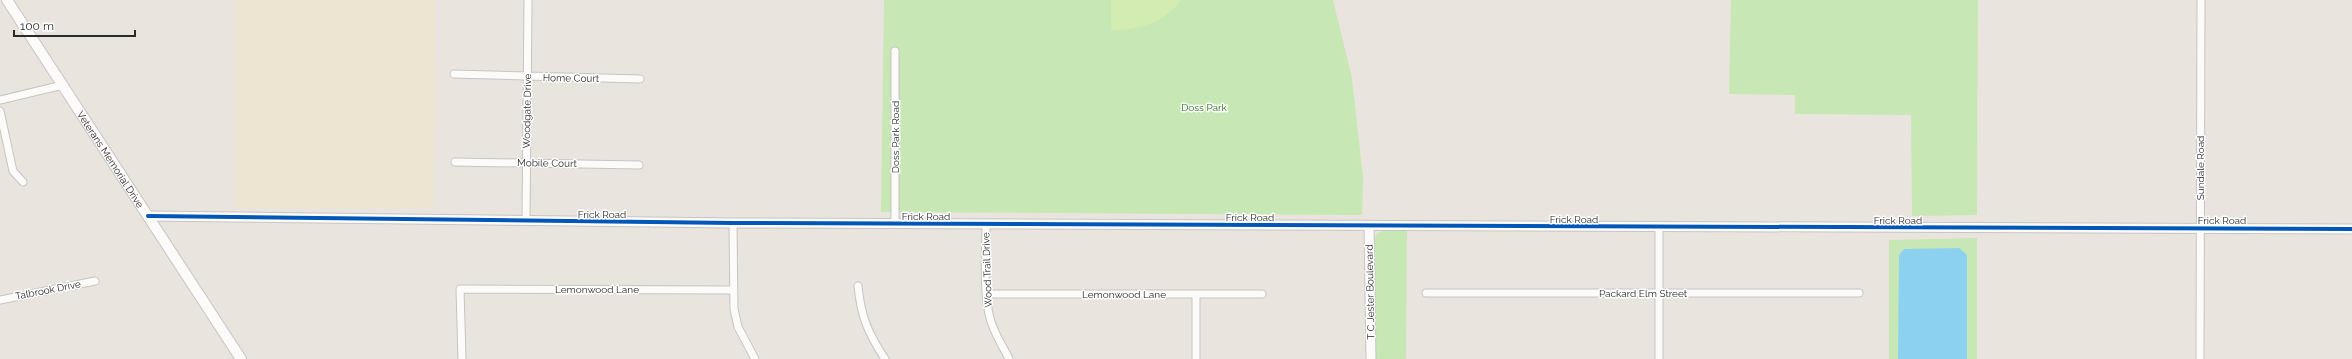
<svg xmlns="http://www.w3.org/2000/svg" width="2352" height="359" font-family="Raleway,sans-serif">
	<rect width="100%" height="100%" fill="#e9e5de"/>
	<path fill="#ede5d2" d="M235,0H435L433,208H235Z"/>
	<path fill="#c7e7b4" d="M884,0H1333L1352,78L1363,177L1362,215L881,212Z
		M1731,0H1978L1977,215L1912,216L1911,115L1795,114V95L1729,94Z
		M1385,230H1407L1406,359H1374V239L1377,234Z
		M1977,238V359H1889V240Z"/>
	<path fill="#d3ecb1" d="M1111,0H1181C1166,22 1137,31 1111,30Z"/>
	<path fill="#8dd1f0" d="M1959,248L1967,255V359H1898L1899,255L1904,249Z"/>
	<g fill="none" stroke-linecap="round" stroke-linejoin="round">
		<g stroke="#c6c4c5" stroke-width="9">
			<path id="minor" d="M454,74L640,79
				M0,100L63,85
				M0,111L13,171L23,182
				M455,162L639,165
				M526,221L528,0
				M733,223L734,309L738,327L755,359
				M895,224V51
				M986,224C986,253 983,285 989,314C992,331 1002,344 1009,359
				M858,286C861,317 868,333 885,359
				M1426,293H1859
				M986,294H1262
				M1196,294V359
				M0,300L95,281
				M462,359L460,289L733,290
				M1659,359V227
				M2200,359L2201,0"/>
		</g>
		<g stroke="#c6c4c5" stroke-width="11">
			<path id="tertiary" d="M148,216L733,223L2352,229
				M1369,226L1371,359"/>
		</g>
		<g stroke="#c6c4c5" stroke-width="12">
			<g id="secondary">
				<path id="s1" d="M7,0L241,359"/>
			</g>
		</g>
		<use href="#minor" stroke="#fcfbfa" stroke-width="7"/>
		<use href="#tertiary" stroke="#fcfbfa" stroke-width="9"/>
		<use href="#secondary" stroke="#fcfbfa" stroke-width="10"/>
		<g stroke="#fff" stroke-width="6">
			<path id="cycleway" d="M148,216L733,223L2352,229"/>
		</g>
		<use href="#cycleway" stroke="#0057b8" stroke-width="4"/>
	</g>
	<g text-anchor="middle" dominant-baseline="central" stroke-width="3" stroke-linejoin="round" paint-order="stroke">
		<g font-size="10" fill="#2a2a2a" stroke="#fff">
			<text transform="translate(571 78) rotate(1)">Home Court</text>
			<text transform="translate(527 111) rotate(-89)">Woodgate Drive</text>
			<text transform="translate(895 137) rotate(-90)">Doss Park Road</text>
			<text stroke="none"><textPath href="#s1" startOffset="190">Veterans Memorial Drive</textPath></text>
			<text transform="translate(547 163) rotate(1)">Mobile Court</text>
			<text transform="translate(2200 168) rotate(-90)">Sundale Road</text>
			<text x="602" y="214">Frick Road</text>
			<text x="926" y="216">Frick Road</text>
			<text x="1250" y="217">Frick Road</text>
			<text x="1574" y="219">Frick Road</text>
			<text x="1898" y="220">Frick Road</text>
			<text x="2222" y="220">Frick Road</text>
			<text transform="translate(987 270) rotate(-92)">Wood Trail Drive</text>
			<text x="597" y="289">Lemonwood Lane</text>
			<text transform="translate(48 290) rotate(-11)">Talbrook Drive</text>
			<text transform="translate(1370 292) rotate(-91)">T C Jester Boulevard</text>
			<text x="1643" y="293">Packard Elm Street</text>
			<text x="1124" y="294">Lemonwood Lane</text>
		</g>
		<g font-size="10" fill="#226c14" stroke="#fff">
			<text x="1204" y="107">Doss Park</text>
		</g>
	</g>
	<path d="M14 30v6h121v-6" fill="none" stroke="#2a2a2a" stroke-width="2"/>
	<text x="20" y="30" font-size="12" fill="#2a2a2a" stroke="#ffffff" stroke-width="3" paint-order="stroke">100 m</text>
</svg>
